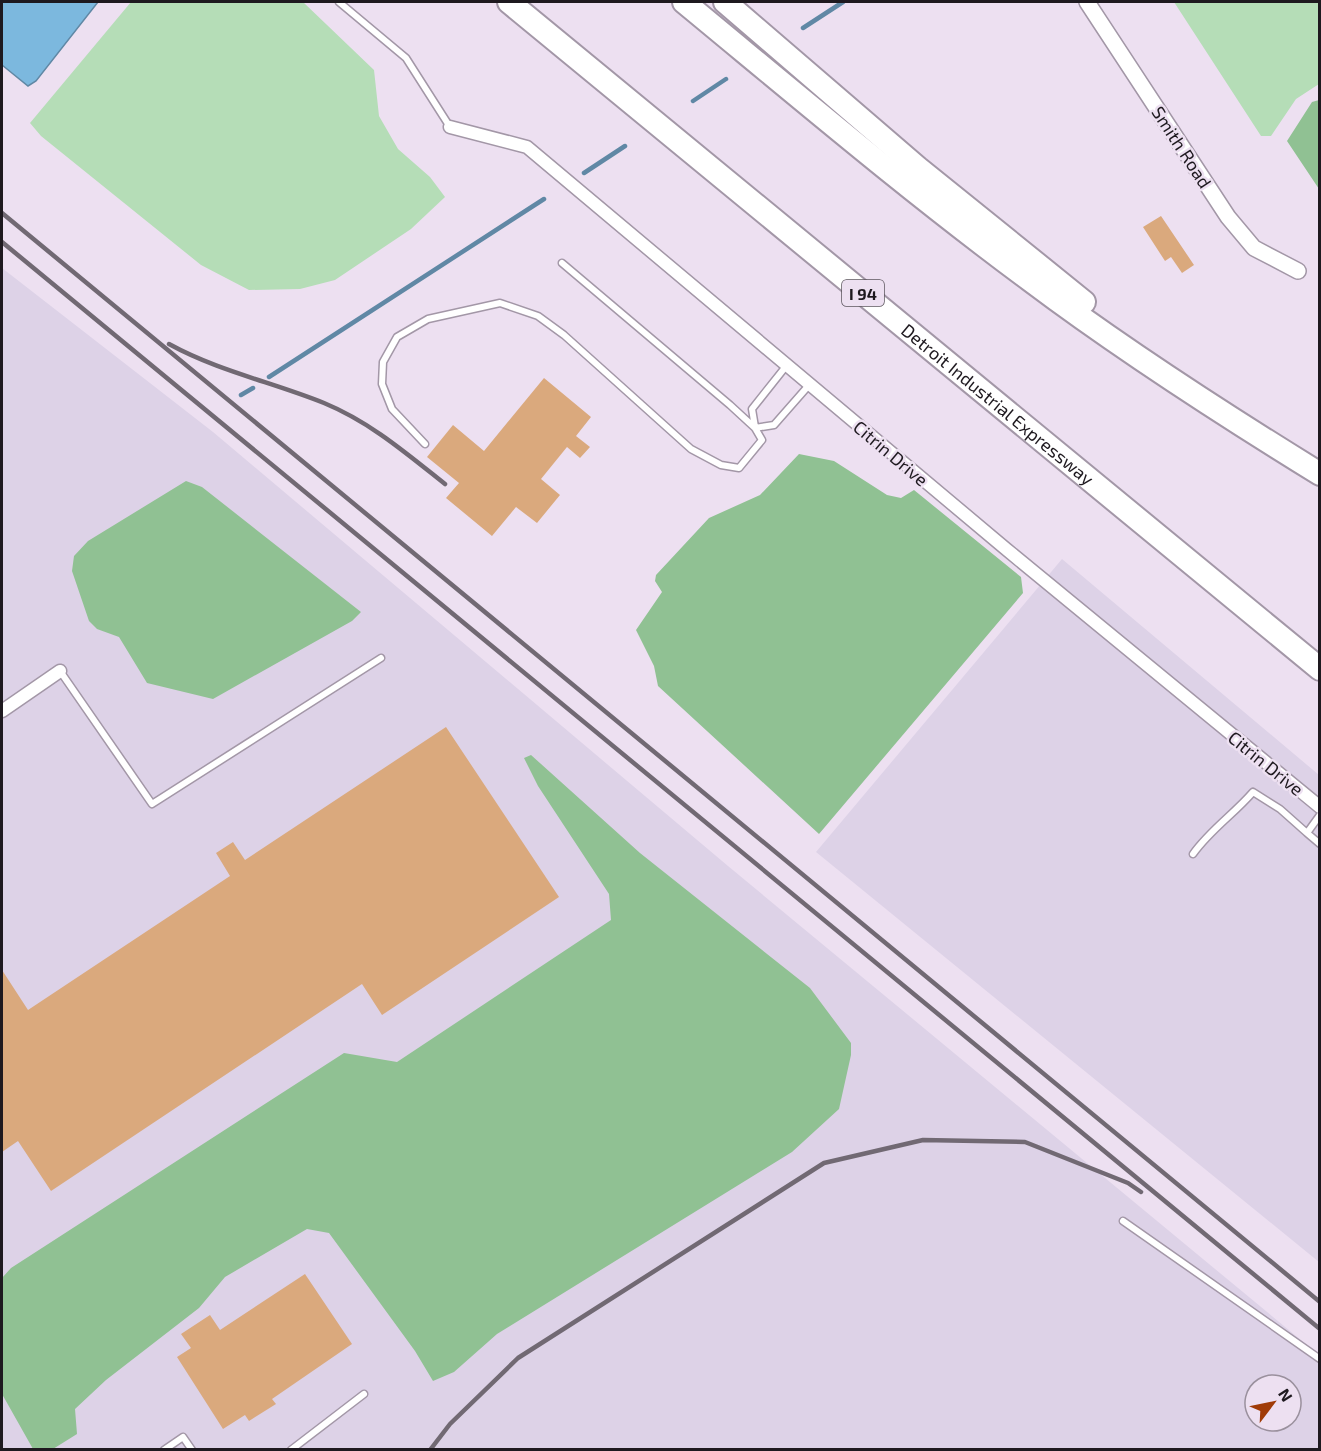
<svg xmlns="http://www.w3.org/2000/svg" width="1321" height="1451" font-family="'Exo 2',sans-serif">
	<rect width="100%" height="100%" fill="#ede0f1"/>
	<path fill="#ddd2e7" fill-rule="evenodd" d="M2,268L213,432L728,866L1319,1355V1449H2ZM1255,1385H1291V1421H1255Z
		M1062,559L1319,775V1262L816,852Z"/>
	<path fill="#b5ddb7" d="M131,2H303L374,70L379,116L398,149L430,177L445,197L411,229L335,280L300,289L249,290L201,265L41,136L30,123Z
		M1174,2H1319V84L1296,99L1271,136H1261Z"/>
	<path fill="#90c193" d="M1319,100V189L1287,141L1312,102Z
		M799,454L834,461L887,495L901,498L914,490L1021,577L1023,593L819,834L658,686L654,666L636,630L662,592L655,581L656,575L709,518L760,495Z
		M186,481L202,487L361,612L352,621L213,699L147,683L119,637L97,629L89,621L72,571L74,556L88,541Z
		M531,755L640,853L810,988L851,1043V1055L839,1109L792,1152L497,1334L454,1372L433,1381L415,1351L329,1233L307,1229L225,1277L199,1308L106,1380L75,1409L77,1434L53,1449H33L2,1394V1278L11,1268L344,1053L397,1062L611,920L609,894L538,786L524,758Z"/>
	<path fill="#7cb8de" stroke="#6088a5" stroke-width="1.5" d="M2,2H98L36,81L28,86L2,65Z"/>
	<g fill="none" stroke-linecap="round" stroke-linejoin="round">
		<path stroke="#6088a5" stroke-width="4.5" d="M803,28L843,2
			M693,101L726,79
			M584,173L625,146
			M269,377L544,199
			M241,395L253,388"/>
	</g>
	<path fill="#daa97d" d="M1161,216L1194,265L1182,273L1171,257L1165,261L1143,227Z
		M544,378L591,417L576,436L590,447L580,458L567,447L541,479L560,495L537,523L516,507L492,536L446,498L459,483L427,457L453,425L484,451Z
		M446,727L559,897L382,1015L362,984L51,1191L18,1141L2,1152V970L28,1010L230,876L216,853L233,842L245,860Z
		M305,1274L352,1344L272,1399L276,1404L249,1421L245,1415L223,1429L177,1357L191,1348L181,1334L210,1315L220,1330Z"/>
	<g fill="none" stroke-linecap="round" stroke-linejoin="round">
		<g stroke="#a397a7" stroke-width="9">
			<path id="service" d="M339,2L406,58L450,127
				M755,427L752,409L787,365
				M755,428L774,425L810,384
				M425,444L392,409L382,384L383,362L397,337L428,319L500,303L538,316L564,335L691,449L721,465L739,468L762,440L755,428L730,405L562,263
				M60,671L152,804L381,658
				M1320,815L1307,833L1320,844
				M1193,854C1210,830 1234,814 1253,792L1280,809L1307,833
				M1123,1221L1320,1359
				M164,1450L183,1437L192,1450
				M291,1450L364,1394"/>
		</g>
		<g stroke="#a397a7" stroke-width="15">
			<path id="minor" d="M450,127L527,147L1006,549L1320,807
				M2,711L60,671"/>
		</g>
		<g stroke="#a397a7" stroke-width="18">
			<path id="tertiary" d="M1087,2L1228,217L1254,248L1298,271"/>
		</g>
		<g stroke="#a397a7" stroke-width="26">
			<g id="motorway">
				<path id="s1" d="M509,2L1320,669"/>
				<path d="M684,2C798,96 911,192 1030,280C1123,350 1221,413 1320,474"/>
				<path d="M725,2L918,168L1084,302"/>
			</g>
		</g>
		<use href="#service" stroke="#fff" stroke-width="6"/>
		<use href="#minor" stroke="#fff" stroke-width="12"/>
		<use href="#tertiary" stroke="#fff" stroke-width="15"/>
		<use href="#motorway" stroke="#fff" stroke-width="22"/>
		<path stroke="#716973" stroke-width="4.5" d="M2,213L1320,1302
			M2,242L1320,1329
			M169,344C218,371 272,382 324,403C370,422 406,453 445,484
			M430,1450L450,1424L518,1358L824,1163L923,1140L1025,1142L1128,1183L1141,1192"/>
	</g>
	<g text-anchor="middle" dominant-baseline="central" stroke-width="5" stroke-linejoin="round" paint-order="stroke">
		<rect fill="#ede0f1" stroke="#5c555e" stroke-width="1.5" x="842" y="280" width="42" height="26" rx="4.5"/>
		<g font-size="16" font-weight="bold" fill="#1e191f">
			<text x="863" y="293">I 94</text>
		</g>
		<g font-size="18" fill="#1e191f" stroke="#ede0f1">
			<text transform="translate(1182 147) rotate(57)">Smith Road</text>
			<text stroke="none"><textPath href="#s1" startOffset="633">Detroit Industrial Expressway</textPath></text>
			<text transform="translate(891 453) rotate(40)">Citrin Drive</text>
			<text transform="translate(1266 763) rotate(39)">Citrin Drive</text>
		</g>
	</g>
	<rect width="1321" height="1451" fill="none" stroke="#1e191f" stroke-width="6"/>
	<g transform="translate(1273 1403) rotate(58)"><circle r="28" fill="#ede0f1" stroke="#9a909d" stroke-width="1.5"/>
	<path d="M0-4.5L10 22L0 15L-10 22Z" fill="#a03b07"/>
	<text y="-9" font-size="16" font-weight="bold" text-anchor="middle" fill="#1e191f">N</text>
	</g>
</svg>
